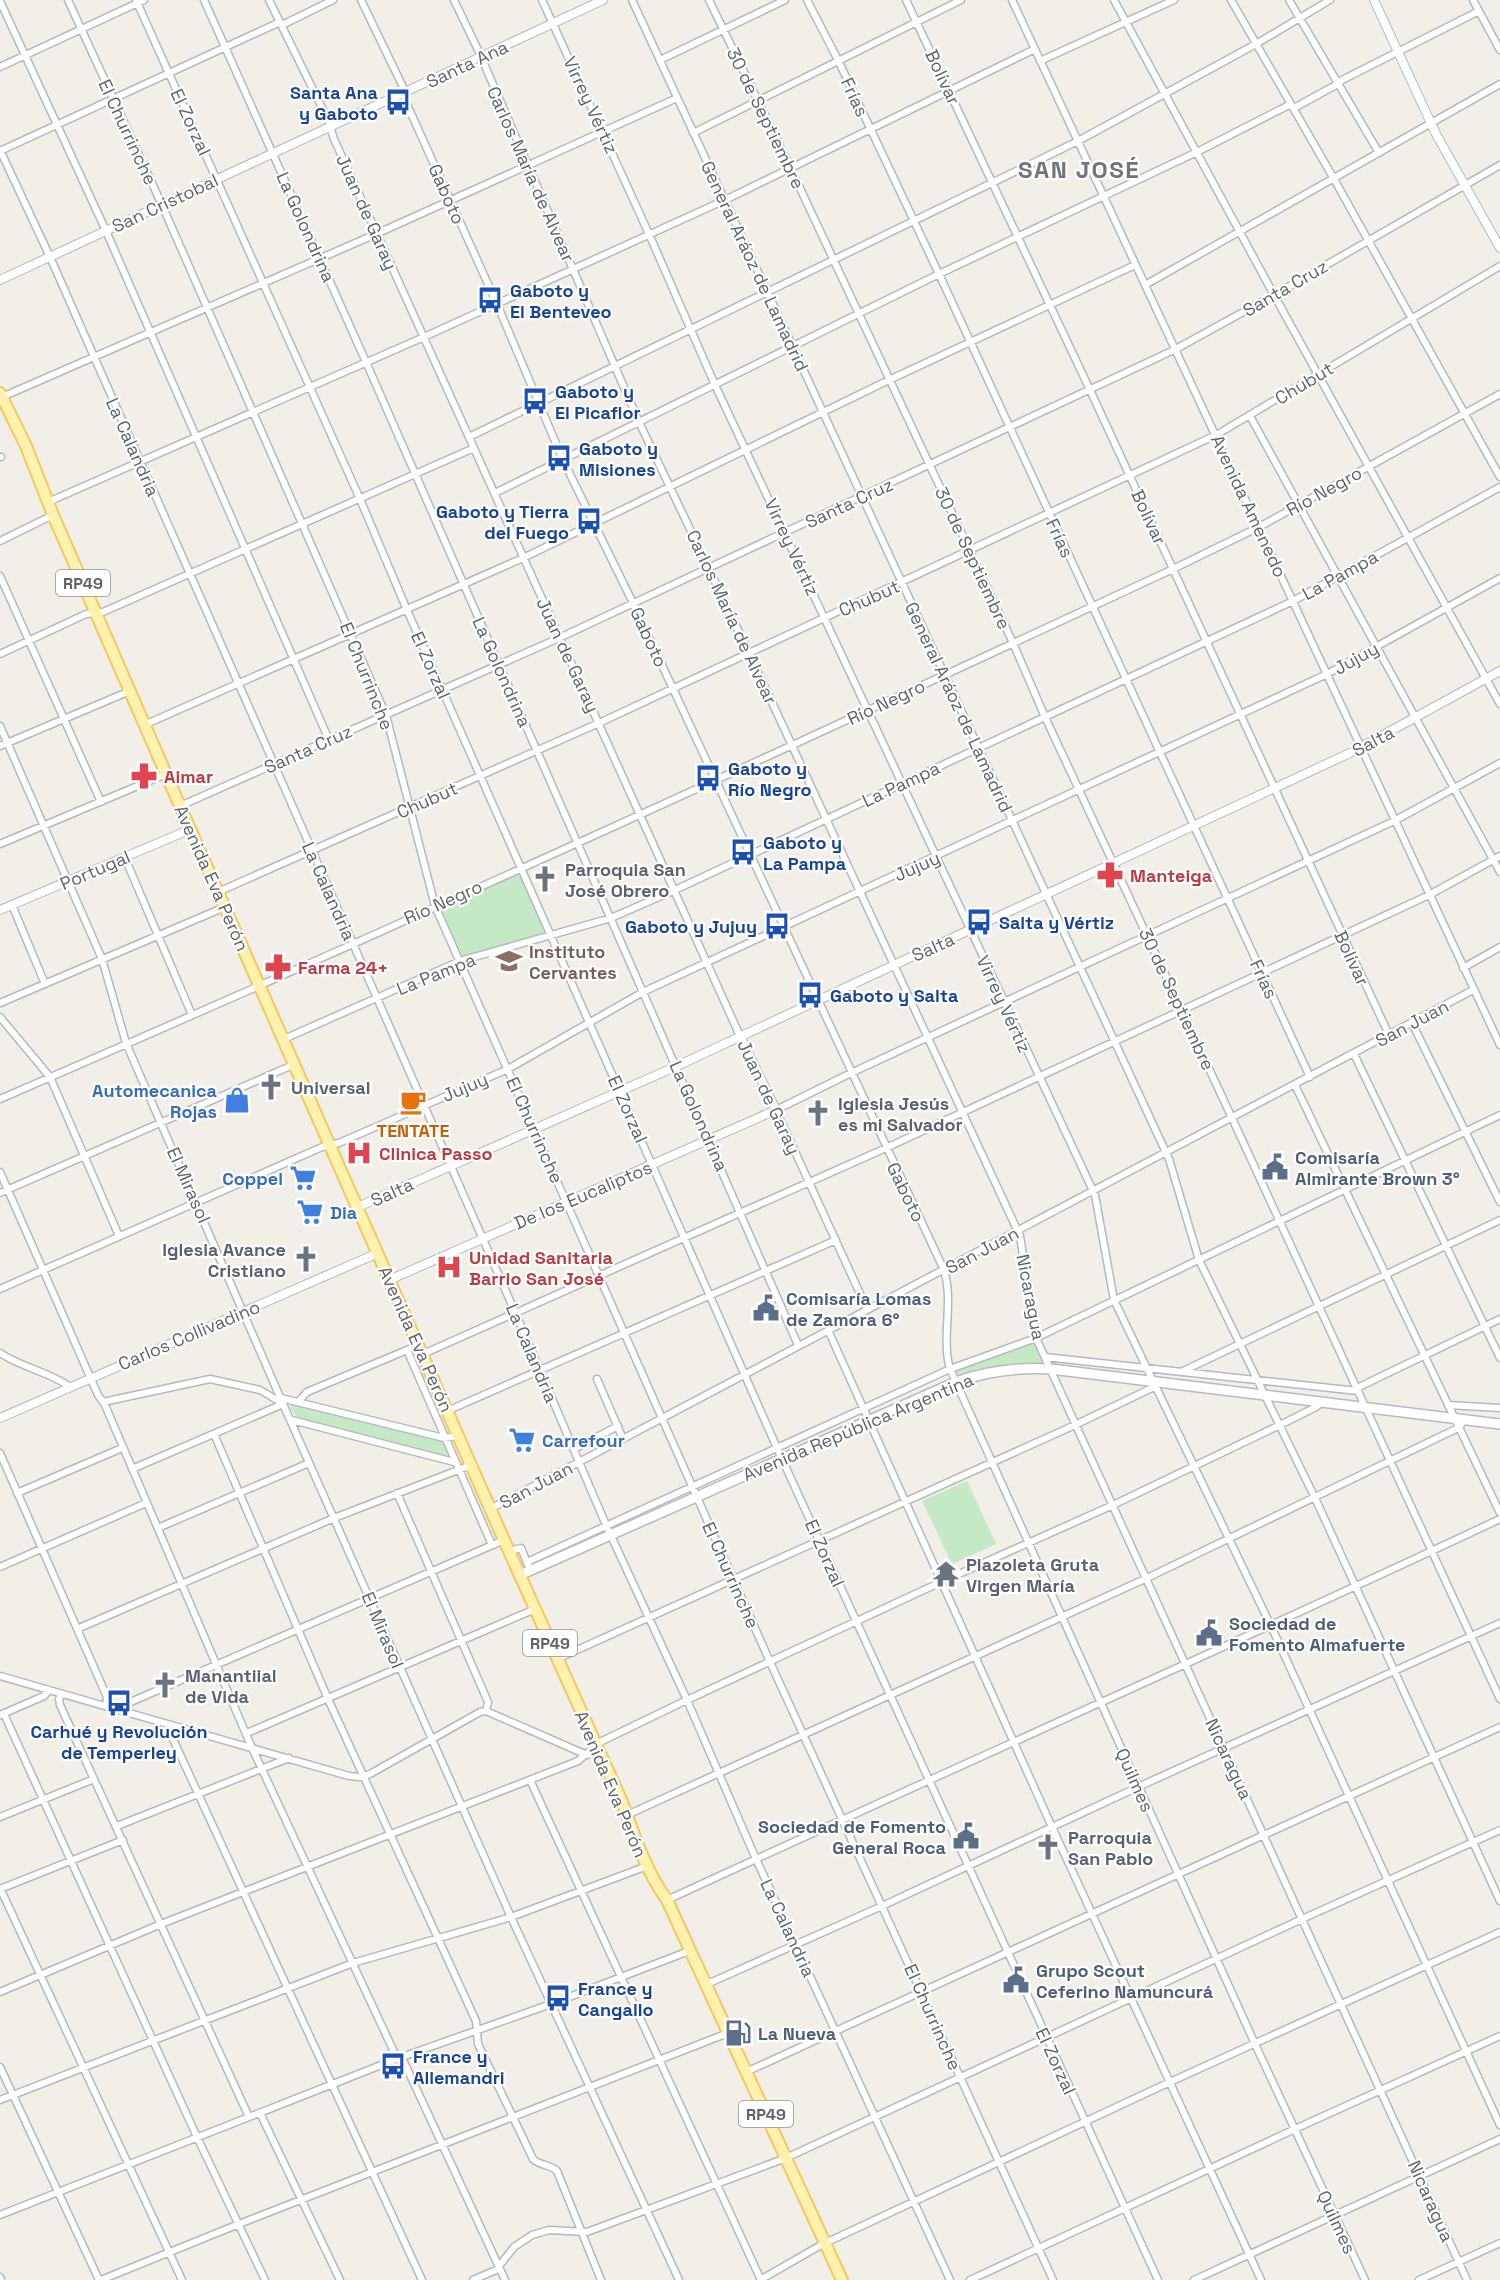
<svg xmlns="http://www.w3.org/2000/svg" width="1500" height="2280" font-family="'Space Grotesk',sans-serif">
	<rect width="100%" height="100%" fill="#f1efe8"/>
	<path fill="#c5e8c5" d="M516,873L521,876L545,932L542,935L465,957L461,955L442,912L443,907Z
		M1034,1342L1045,1364L997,1369L957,1378L953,1370Z
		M292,1403L439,1438L443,1441L448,1454L447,1456L306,1422L298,1419L290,1408Z
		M967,1481L996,1544L952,1564L922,1501Z"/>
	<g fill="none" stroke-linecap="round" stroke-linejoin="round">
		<g stroke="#b5b8bc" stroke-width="9">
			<path id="minor" d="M68,0L162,205L386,715L435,906L770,1662L1053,2280
				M136,0L360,499L407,610L777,1448L1158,2280
				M204,0L366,362L798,1345
				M269,0L328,120L334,139L740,1036
				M361,0L403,87L405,100L497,304L563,460L633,603L944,1270C954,1302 941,1338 950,1369L1255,2044L1365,2280
				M454,0L479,52L639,422L749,653L1020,1236L1036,1338L1467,2280
				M542,0L649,234L715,385L1095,1195L1114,1300L1271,1626L1500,2125
				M632,0L1169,1159L1199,1260L1315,1498L1500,1901
				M709,0L791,169L1013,643L1045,717L1232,1118L1500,1699
				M807,0L838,60L939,274L1310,1077
				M906,0L1090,390L1389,1035
				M1012,0L1500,1045
				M1114,0L1274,295L1500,704
				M1231,0L1334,179L1500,477
				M1289,0L1379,153
				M1473,0L1500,50
				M0,1L106,231L329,740
				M282,25L333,0
				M660,60L785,0
				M1040,61L1174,0
				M0,67L144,0
				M1294,108L1336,85L1342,80L1479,11
				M693,133L961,0
				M0,150L50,257L274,764L515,1312L606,1525L687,1700L756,1859L950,2280
				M0,151L280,22
				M1145,285L1500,84
				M2,397L376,234L677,98
				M1250,416L1500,872
				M469,437L1078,141L1256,44L1330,0
				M0,457H1
				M495,493L939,274L1197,152L1291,104
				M48,502L424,337L725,200L1035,49
				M0,541L53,515
				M0,576L101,802
				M0,654L86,614L103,612L474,448
				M144,725L523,558L889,380L1135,265
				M0,726L102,959L126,1043L283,1404L511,1917L679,2280
				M0,746L130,691
				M180,806L559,638L1176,349L1274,295L1500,165
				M0,844L166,774
				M125,858L192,1015
				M218,892L599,723L1216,435L1500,266
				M12,905L45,984
				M1463,968L1500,947
				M0,1003L225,907
				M0,1017L50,1077L119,1236
				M1412,1023L1500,1202
				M284,1039L460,961L611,918L675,890L1293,601L1500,487
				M1354,1054L1500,1358
				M1295,1085L1500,1513
				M0,1099C394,929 784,750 1173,569L1259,527L1500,394
				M0,1172L98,1395L105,1405L252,1748L395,2054L404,2062L505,2280
				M0,1193L295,1064
				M0,1289L322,1147L339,1143L508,1069L643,992L1327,674L1500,578
				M867,1309L776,1110L851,1073L1394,821L1500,763
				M828,1330L1052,1827L1261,2280
				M407,1350L492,1545
				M0,1353C22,1368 48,1371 70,1387
				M423,1354L886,1148L1429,895L1500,856
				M1045,1357L1358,1391
				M1181,1372L1500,1220
				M597,1379L623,1439
				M1357,1388L1500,1319
				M281,1398L444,1438L458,1436
				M299,1401L307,1392L419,1345
				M103,1402L210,1379L260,1390L282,1403
				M1448,1405L1500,1408
				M447,1411L836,1240
				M292,1420L454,1462
				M214,1434L328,1699L476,2021L478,2044L533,2159C540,2166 550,2164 557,2171L601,2280
				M574,1449L618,1426
				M0,1453L107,1697L106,1706
				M132,1469L283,1404
				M17,1493L122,1448
				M397,1493L488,1702L486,1711
				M490,1509L1473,990
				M158,1528L309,1463
				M509,1551L521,1548L528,1565
				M527,1562L950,1369L1036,1338L1500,1115
				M0,1567L146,1503
				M77,1629L334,1518L471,1465
				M557,1659L1075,1425L1156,1386
				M0,1676L349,1776L359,1777L370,1774L480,1712L486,1711L587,1755
				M62,1694L59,1699L60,1705L249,2117
				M120,1710L126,1704L504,1540
				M4,1714L197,2137L265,2280
				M0,1715L44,1696L49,1690
				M171,1725L172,1737L422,2280
				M247,1733L535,1609
				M530,1780L761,2280
				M627,1815L1147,1578L1458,1428L1465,1420
				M0,1817L94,1779
				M117,1826L289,1758
				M0,1888L182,2280
				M0,1889L123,1840
				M667,1900C944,1772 1224,1649 1500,1519
				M705,1985L882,1906L1138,1787L1500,1623
				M0,1992L161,1924L578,1761L600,1742L687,1700L941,1582L1113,1505L1280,1425L1316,1407L1322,1402
				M0,2067L99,2280
				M746,2072L1500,1727
				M0,2100L353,1963L511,1917L647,1866
				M260,2113L340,2280
				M0,2215L399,2058L551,2004L689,1951
				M0,2277L1,2280
				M101,2280L239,2224L728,2033
				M473,2280L496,2270L514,2247L532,2235L549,2230L587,2232L786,2158L1302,1919L1500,1830
				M760,2280L821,2245L1170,2082L1500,1932
				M970,2280L1295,2129L1500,2036
				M1194,2280L1500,2139
				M1419,2280L1500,2243"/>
		</g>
		<g stroke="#b5b8bc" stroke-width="10">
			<path id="tertiary" d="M1374,0L1436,134L1500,248
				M0,280L603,0
				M0,910L191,829
				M358,1207L677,1066L1352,752L1500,671
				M389,1280L776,1110L740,1036
				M0,1418L378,1253"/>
		</g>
		<g stroke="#b6babf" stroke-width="12">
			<path id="secondary" d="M520,1575L956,1382C987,1371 1018,1367 1051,1369L1500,1424"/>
		</g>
		<g stroke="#f2c960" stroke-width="14">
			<path id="primary" d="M0,393L26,446L53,515L180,806L504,1540L623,1804C635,1838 646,1871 667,1900L842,2280"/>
		</g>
		<use href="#minor" stroke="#fff" stroke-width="6"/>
		<use href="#tertiary" stroke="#fff" stroke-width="8"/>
		<use href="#secondary" stroke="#fff" stroke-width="9"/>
		<use href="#primary" stroke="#fff2af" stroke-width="10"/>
	</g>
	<defs>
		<g id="bus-bare" transform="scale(2.07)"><path d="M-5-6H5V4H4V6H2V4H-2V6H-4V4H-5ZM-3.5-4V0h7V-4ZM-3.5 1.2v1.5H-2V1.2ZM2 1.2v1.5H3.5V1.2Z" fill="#1a4fb4" stroke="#fff" stroke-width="2.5" paint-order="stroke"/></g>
		<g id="pharmacy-bare" transform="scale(2.07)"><path d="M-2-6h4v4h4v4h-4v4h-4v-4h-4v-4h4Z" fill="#e0444e" stroke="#fff" stroke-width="2.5" paint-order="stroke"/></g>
		<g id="church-bare" transform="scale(2.07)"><path d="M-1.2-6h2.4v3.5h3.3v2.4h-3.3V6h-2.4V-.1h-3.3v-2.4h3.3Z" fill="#6b7280" stroke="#fff" stroke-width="2.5" paint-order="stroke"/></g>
		<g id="school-bare" transform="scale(2.07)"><path d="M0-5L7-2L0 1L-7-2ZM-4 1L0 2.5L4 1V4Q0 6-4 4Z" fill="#8d6e63" stroke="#fff" stroke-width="2.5" paint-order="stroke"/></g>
		<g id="shop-bare" transform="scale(2.07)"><path d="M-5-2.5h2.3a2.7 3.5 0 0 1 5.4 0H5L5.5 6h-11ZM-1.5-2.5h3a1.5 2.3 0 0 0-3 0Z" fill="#3f7fe0" stroke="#fff" stroke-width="2.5" paint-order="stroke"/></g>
		<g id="cafe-bare" transform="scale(2.07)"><path d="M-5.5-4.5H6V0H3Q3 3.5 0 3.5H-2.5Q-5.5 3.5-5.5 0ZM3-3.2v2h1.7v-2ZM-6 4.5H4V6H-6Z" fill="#e8710a" stroke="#fff" stroke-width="2.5" paint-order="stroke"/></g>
		<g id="hospital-bare" transform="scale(2.07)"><path d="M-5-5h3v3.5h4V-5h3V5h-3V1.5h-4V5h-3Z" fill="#e0444e" stroke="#fff" stroke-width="2.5" paint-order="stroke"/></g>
		<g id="civic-bare" transform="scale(2.07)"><path d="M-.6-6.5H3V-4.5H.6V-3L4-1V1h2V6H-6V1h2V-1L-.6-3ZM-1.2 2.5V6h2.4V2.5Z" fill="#5c6f8a" stroke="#fff" stroke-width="2.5" paint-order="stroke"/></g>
		<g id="supermarket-bare" transform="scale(2.07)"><path d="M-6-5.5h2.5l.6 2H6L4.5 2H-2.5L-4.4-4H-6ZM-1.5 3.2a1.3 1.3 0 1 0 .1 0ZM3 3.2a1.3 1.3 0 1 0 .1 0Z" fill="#3f7fe0" stroke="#fff" stroke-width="2.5" paint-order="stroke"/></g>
		<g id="temple-bare" transform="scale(2.07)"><path d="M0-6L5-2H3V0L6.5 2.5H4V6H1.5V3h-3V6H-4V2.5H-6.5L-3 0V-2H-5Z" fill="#6b7280" stroke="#fff" stroke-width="2.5" paint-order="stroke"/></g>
		<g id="fuel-bare" transform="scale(2.07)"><path d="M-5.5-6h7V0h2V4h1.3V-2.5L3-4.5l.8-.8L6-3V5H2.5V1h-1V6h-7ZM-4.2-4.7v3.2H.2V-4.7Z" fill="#5c6f8a" stroke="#fff" stroke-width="2.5" paint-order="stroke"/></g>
	</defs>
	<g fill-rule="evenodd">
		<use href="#bus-bare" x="398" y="102"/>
		<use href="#bus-bare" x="490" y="300"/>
		<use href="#bus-bare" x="535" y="401"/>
		<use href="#bus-bare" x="559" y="458"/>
		<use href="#bus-bare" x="589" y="521"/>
		<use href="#pharmacy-bare" x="144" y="776"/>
		<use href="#bus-bare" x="708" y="778"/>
		<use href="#bus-bare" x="743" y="852"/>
		<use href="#pharmacy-bare" x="1110" y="875"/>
		<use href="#church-bare" x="545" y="879"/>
		<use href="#bus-bare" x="979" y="922"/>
		<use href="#bus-bare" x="777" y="926"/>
		<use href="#school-bare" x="509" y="961"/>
		<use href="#pharmacy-bare" x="278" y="967"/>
		<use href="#bus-bare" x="810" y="995"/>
		<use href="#church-bare" x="271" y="1087"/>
		<use href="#shop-bare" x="237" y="1100"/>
		<use href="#cafe-bare" x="413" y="1102"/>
		<use href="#church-bare" x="818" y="1113"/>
		<use href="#hospital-bare" x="359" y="1153"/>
		<use href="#civic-bare" x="1275" y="1167"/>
		<use href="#supermarket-bare" x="303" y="1178"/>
		<use href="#supermarket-bare" x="310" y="1212"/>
		<use href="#church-bare" x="306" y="1259"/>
		<use href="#hospital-bare" x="449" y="1267"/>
		<use href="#civic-bare" x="766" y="1308"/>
		<use href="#supermarket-bare" x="522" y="1440"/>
		<use href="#temple-bare" x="946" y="1574"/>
		<use href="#civic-bare" x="1209" y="1633"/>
		<use href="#church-bare" x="165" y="1685"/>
		<use href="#bus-bare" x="119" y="1703"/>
		<use href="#civic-bare" x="966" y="1836"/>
		<use href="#church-bare" x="1048" y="1847"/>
		<use href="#civic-bare" x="1016" y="1980"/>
		<use href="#bus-bare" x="558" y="1998"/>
		<use href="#fuel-bare" x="738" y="2033"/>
		<use href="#bus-bare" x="393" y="2066"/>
	</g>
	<g text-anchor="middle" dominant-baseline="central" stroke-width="4.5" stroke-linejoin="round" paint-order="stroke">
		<g fill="#fff" stroke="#8f9295" stroke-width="1.5">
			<rect x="56" y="570" width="54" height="26" rx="4.5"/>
			<rect x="523" y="1630" width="54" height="26" rx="4.5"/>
			<rect x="739" y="2101" width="54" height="26" rx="4.5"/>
		</g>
		<g font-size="16" font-weight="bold" fill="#5f6368">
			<text x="83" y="583">RP49</text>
			<text x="550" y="1643">RP49</text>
			<text x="766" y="2114">RP49</text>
		</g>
		<g font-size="18" fill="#5f6368" stroke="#fff">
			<text transform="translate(467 64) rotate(-25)">Santa Ana</text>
			<text transform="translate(943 77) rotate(65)">Bolívar</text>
			<text transform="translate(855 97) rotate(65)">Frías</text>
			<text transform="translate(591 105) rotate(65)">Virrey Vértiz</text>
			<text transform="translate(766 118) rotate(64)">30 de Septiembre</text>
			<text transform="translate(191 122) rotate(65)">El Zorzal</text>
			<text transform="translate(128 132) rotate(65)">El Churrinche</text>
			<text transform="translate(531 174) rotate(66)">Carlos María de Alvear</text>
			<text transform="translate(447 194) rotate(66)">Gaboto</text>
			<text transform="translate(165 203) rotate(-25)">San Cristobal</text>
			<text transform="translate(367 212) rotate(66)">Juan de Garay</text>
			<text transform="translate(306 227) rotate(66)">La Golondrina</text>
			<text transform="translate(755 266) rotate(65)">General Aráoz de Lamadrid</text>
			<text transform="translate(1285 288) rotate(-30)">Santa Cruz</text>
			<text transform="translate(1304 383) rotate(-31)">Chubut</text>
			<text transform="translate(133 447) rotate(66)">La Calandria</text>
			<text transform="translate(1324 491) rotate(-29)">Río Negro</text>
			<text transform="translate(849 503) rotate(-25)">Santa Cruz</text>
			<text transform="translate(1249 506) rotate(65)">Avenida Amenedo</text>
			<text transform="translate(1149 517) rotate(65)">Bolívar</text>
			<text transform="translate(1060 538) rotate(65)">Frías</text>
			<text transform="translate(792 547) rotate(65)">Virrey Vértiz</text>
			<text transform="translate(973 558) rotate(65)">30 de Septiembre</text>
			<text transform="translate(1340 575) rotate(-29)">La Pampa</text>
			<text transform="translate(869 598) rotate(-24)">Chubut</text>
			<text transform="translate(732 617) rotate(65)">Carlos María de Alvear</text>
			<text transform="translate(649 637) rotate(65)">Gaboto</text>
			<text transform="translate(568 655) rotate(65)">Juan de Garay</text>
			<text transform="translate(1356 658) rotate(-29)">Jujuy</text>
			<text transform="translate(431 665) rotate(66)">El Zorzal</text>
			<text transform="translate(502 672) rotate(66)">La Golondrina</text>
			<text transform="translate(367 676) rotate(68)">El Churrinche</text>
			<text transform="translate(886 702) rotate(-25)">Río Negro</text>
			<text transform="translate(959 707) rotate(65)">General Aráoz de Lamadrid</text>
			<text transform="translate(1373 741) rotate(-28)">Salta</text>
			<text transform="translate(308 749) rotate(-24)">Santa Cruz</text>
			<text transform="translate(901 784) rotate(-25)">La Pampa</text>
			<text transform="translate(427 800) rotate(-24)">Chubut</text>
			<text transform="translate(917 866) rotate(-24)">Jujuy</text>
			<text transform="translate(95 870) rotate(-23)">Portugal</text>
			<text transform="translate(212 878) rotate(66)">Avenida Eva Perón</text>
			<text transform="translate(329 891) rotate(66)">La Calandria</text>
			<text transform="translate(443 902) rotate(-24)">Río Negro</text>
			<text transform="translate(933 947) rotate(-24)">Salta</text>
			<text transform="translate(1352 958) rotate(65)">Bolívar</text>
			<text transform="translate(436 974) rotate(-22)">La Pampa</text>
			<text transform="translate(1264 979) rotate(65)">Frías</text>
			<text transform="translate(1177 999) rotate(65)">30 de Septiembre</text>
			<text transform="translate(1004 1004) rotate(65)">Virrey Vértiz</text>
			<text transform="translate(1412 1023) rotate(-28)">San Juan</text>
			<text transform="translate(465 1087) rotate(-23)">Jujuy</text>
			<text transform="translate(769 1097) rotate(65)">Juan de Garay</text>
			<text transform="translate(628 1109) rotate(66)">El Zorzal</text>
			<text transform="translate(699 1116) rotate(66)">La Golondrina</text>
			<text transform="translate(535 1130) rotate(66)">El Churrinche</text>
			<text transform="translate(189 1185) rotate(66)">El Mirasol</text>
			<text transform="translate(392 1192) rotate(-24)">Salta</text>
			<text transform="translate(906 1192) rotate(64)">Gaboto</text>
			<text transform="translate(583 1195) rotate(-23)">De los Eucaliptos</text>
			<text transform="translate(982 1250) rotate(-28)">San Juan</text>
			<text transform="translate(1031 1297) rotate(79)">Nicaragua</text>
			<text transform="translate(189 1335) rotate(-23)">Carlos Collivadino</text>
			<text transform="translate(416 1339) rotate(66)">Avenida Eva Perón</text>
			<text transform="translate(532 1353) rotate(67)">La Calandria</text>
			<text transform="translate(858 1427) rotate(-23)">Avenida República Argentina</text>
			<text transform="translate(536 1485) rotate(-28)">San Juan</text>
			<text transform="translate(825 1553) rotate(66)">El Zorzal</text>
			<text transform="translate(731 1575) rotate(66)">El Churrinche</text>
			<text transform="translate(383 1630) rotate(67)">El Mirasol</text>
			<text transform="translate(1229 1759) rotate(65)">Nicaragua</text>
			<text transform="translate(1135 1780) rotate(66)">Quilmes</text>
			<text transform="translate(611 1784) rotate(67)">Avenida Eva Perón</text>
			<text transform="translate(788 1928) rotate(65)">La Calandria</text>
			<text transform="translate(933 2017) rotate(66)">El Churrinche</text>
			<text transform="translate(1056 2061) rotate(65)">El Zorzal</text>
			<text transform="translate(1431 2201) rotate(66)">Nicaragua</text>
			<text transform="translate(1337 2222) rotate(65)">Quilmes</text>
		</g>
		<g font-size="18" font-weight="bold" fill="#164399" stroke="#fff" text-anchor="start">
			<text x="378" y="92" text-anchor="end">Santa Ana<tspan x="378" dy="21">y Gaboto</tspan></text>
			<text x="510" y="290">Gaboto y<tspan x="510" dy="21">El Benteveo</tspan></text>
			<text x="555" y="391">Gaboto y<tspan x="555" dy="21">El Picaflor</tspan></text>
			<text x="579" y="448">Gaboto y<tspan x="579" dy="21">Misiones</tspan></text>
			<text x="569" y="511" text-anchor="end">Gaboto y Tierra<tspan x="569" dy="21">del Fuego</tspan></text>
			<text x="728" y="768">Gaboto y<tspan x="728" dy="21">Río Negro</tspan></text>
			<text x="763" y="842">Gaboto y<tspan x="763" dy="21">La Pampa</tspan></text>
			<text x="999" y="922">Salta y Vértiz</text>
			<text x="757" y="926" text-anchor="end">Gaboto y Jujuy</text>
			<text x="830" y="995">Gaboto y Salta</text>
			<text x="119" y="1731" text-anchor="middle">Carhué y Revolución<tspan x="119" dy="21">de Temperley</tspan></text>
			<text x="578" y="1988">France y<tspan x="578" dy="21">Cangallo</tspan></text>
			<text x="413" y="2056">France y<tspan x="413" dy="21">Allemandri</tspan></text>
		</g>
		<g font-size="18" font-weight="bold" fill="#be3a42" stroke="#fff" text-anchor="start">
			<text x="164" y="776">Aimar</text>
			<text x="1130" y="875">Manteiga</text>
			<text x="298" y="967">Farma 24+</text>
			<text x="379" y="1153">Clinica Passo</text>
			<text x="469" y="1257">Unidad Sanitaria<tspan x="469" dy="21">Barrio San José</tspan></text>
		</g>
		<g font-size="18" font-weight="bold" fill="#5b616d" stroke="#fff" text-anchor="start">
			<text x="565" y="869">Parroquia San<tspan x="565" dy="21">José Obrero</tspan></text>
			<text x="291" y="1087">Universal</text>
			<text x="838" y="1103">Iglesia Jesús<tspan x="838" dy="21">es mi Salvador</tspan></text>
			<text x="286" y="1249" text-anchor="end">Iglesia Avance<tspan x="286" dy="21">Cristiano</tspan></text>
			<text x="966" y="1564">Plazoleta Gruta<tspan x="966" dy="21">Virgen María</tspan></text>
			<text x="185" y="1675">Manantiial<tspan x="185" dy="21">de Vida</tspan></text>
			<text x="1068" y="1837">Parroquia<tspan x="1068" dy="21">San Pablo</tspan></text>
		</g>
		<g font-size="18" font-weight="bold" fill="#785e54" stroke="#fff" text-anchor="start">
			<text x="529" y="951">Instituto<tspan x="529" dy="21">Cervantes</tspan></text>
		</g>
		<g font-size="18" font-weight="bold" fill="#366cbe" stroke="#fff" text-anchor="end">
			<text x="217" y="1090">Automecanica<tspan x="217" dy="21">Rojas</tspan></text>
			<text x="283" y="1178">Coppel</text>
			<text x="330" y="1212" text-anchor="start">Dia</text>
			<text x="542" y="1440" text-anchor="start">Carrefour</text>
		</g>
		<g font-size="18" font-weight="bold" fill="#c56008" stroke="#fff">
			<text x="413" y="1130">TENTATE</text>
		</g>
		<g font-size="18" font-weight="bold" fill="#4e5e75" stroke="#fff" text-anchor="start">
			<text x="1295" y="1157">Comisaría<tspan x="1295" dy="21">Almirante Brown 3°</tspan></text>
			<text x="786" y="1298">Comisaría Lomas<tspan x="786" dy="21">de Zamora 6°</tspan></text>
			<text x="1229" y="1623">Sociedad de<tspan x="1229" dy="21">Fomento Almafuerte</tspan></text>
			<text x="946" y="1826" text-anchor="end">Sociedad de Fomento<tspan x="946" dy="21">General Roca</tspan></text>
			<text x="1036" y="1970">Grupo Scout<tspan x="1036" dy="21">Ceferino Namuncurá</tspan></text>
			<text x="758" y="2033">La Nueva</text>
		</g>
		<g font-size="24" font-weight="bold" letter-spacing="1.5" fill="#70757a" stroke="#fff">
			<text x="1079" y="169">SAN JOSÉ</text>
		</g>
	</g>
</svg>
